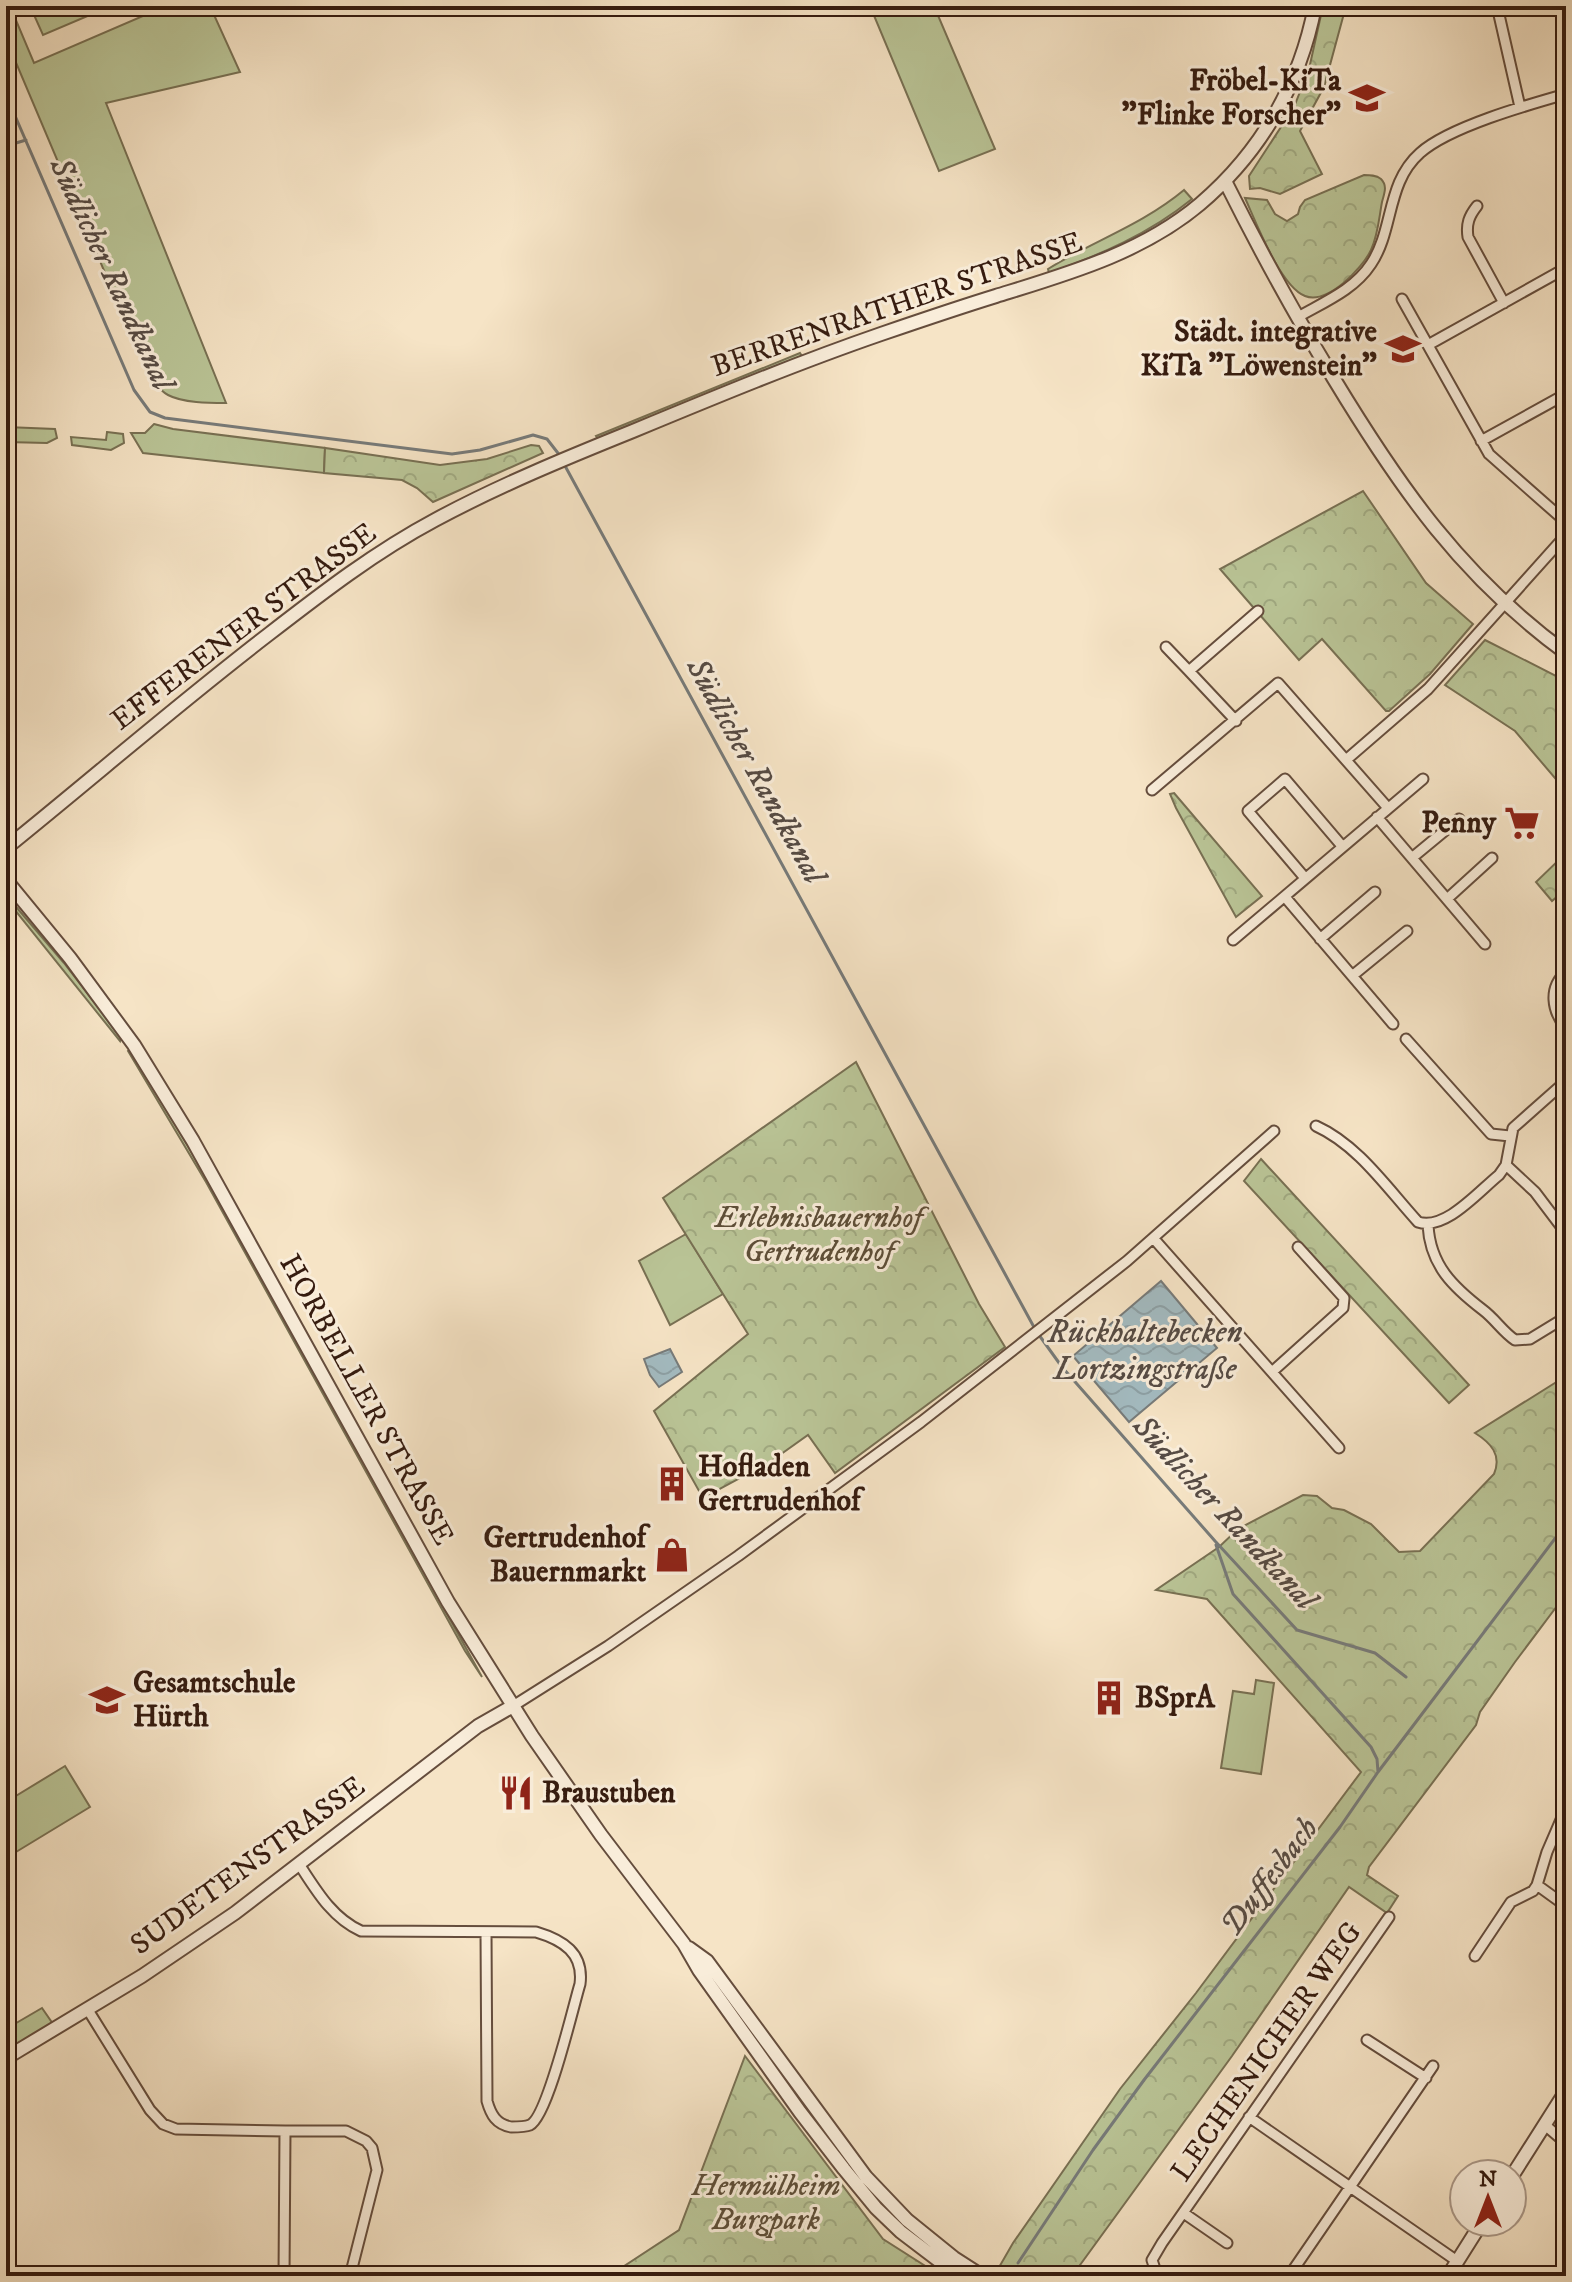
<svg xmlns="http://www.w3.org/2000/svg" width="1572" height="2282" font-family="'IM FELL DW Pica',serif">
	<defs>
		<pattern id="forest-crowns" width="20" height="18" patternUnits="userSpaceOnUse" patternTransform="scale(2)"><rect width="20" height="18" fill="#bac597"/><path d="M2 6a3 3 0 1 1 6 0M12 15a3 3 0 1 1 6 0" fill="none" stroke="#a0a981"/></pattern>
		<pattern id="water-waves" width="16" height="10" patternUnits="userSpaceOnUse" patternTransform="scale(2)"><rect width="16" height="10" fill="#a3bbc1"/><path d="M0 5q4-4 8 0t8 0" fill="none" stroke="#8da0a5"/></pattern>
	</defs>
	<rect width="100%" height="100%" fill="#f6e4c6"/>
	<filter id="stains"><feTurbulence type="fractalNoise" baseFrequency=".0025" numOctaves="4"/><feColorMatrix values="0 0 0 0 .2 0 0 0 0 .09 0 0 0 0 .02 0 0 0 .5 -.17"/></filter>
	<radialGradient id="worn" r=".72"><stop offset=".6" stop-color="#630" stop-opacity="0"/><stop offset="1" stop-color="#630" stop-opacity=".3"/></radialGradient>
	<path fill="#bac597" stroke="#787053" stroke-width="2" d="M6,6H10L34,63L166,6H210L240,72L106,103L226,403C209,403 183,403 168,395C155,388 148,370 141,358L6,39Z
		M30,6H111L43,35Z
		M870,6H934L995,149L939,171Z
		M1184,190L1192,199C1149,234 1100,255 1049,273L1048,269C1093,241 1142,225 1184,190Z
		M800,353L802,356L598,439L596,436Z
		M154,424L173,429L325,448L324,473L143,453L131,433H145Z
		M6,427L55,429L57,438L47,443L6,442Z
		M107,432L123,434L124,443L111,450L72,445L71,437L106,440Z
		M6,895L64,963L121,1037L120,1041L6,899Z
		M130,1049L168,1110L482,1677L465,1651L206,1182L128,1051Z
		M686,1234L723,1294L670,1325L639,1261Z
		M1256,1680L1274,1683L1261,1774L1221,1768L1233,1691L1254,1694Z
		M65,1766L90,1807L16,1852L6,1836V1802Z
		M42,2008L53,2024L6,2052V2029Z"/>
	<path fill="url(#forest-crowns)" stroke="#787053" stroke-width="2" d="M1323,6H1346L1324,87L1300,131L1322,174L1280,194L1260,188L1250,189L1249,176L1294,107L1309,69Z
		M1364,175C1370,175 1376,175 1381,179C1388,186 1384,194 1382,202C1379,218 1378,235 1371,250C1362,269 1327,305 1305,296C1280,286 1256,222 1245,198L1267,200L1275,214L1287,221L1298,214L1300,207L1305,200Z
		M531,445L539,446L543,453L433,502L417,488L402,480L324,473L325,448L440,465L487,459Z
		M1363,491L1426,583L1473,624L1430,674L1389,711H1386L1322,639L1299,660L1220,569Z
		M1485,640L1566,681V791L1515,731L1445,685Z
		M1174,793L1262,896L1236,917L1176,808L1170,794Z
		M1566,853V889L1552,901L1536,882Z
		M856,1062L979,1304L1005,1347L835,1473L808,1435L770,1462L703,1498L654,1411L748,1334L663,1198Z
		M1261,1159L1469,1385L1449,1403L1244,1181Z
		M1566,1376V1594L1515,1662L1480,1712L1476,1725L1369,1867L1367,1875L1398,1896L1387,1913L1349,1887L1232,2056L1072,2276H1012L998,2269L1013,2243L1120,2089L1196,1993L1361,1772L1207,1599L1156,1590L1219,1547L1238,1529L1303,1495L1317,1496L1332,1508L1344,1510L1371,1524L1399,1552L1420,1551L1494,1474C1502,1455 1491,1443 1475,1433Z
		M745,2056L883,2239L941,2276H609L679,2230Z"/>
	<path fill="url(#water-waves)" stroke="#777b7a" stroke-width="2" d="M1161,1281L1217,1348L1129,1422L1073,1356Z
		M670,1349L682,1372L659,1387L650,1375L644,1359Z"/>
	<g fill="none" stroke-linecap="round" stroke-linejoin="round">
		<path stroke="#777b7a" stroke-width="3" d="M6,95L134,390L150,412L165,418L452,454L480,450L533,435L547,439L561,457
			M6,146L26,140
			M564,464L1035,1329
			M1039,1335L1062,1367L1215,1541L1297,1630L1375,1653L1406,1677
			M1216,1545L1233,1594L1371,1747L1377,1759L1378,1772
			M1018,2263L1093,2150L1144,2080L1340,1827L1378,1772L1566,1524"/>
		<g stroke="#654d3d" stroke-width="13">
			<path id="minor" d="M1497,6L1520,107
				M1477,206C1469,216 1466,224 1468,237L1504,303
				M1402,299L1489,454L1566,522
				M1298,317C1324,302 1354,290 1371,264C1394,230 1386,183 1420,153C1449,127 1527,105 1566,94
				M1428,345L1566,268
				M1481,441L1566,394
				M1166,647L1189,671
				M1236,721L1189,671L1258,611
				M1346,760L1428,689L1566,535
				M1152,790L1278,683L1388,808
				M1377,817L1485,944
				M1413,857L1459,819
				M1305,878L1248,811L1285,779L1342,846
				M1285,897L1393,1024
				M1447,899L1492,858
				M1320,939L1375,892
				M1233,940L1423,779
				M1566,972C1548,988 1552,1011 1566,1028
				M1352,976L1407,931
				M1406,1039L1491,1134L1510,1136
				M1316,1126C1358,1145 1387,1188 1418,1222C1445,1231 1478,1192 1499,1175L1506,1165L1513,1128L1566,1081
				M1506,1165L1535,1192L1566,1233
				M1428,1225C1430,1265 1453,1287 1483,1310C1495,1319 1503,1332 1515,1340L1530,1339L1566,1317
				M1154,1239L1339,1448
				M1272,1372L1343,1308L1344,1298L1298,1247
				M513,1706L608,1646L738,1556L921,1422L1127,1261L1274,1131
				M299,1864C316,1890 332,1918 361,1931L536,1932C563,1940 584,1953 580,1984C573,2007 548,2116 530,2125C525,2127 516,2127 511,2127C496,2124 491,2115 487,2101L486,1932
				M1537,1885L1566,1906
				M1475,1956L1511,1902L1533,1891L1537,1885L1547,1852L1566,1808
				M88,2010L150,2110L163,2124L176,2129L285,2131
				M1367,2040L1426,2078
				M1249,2117L1457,2261
				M1545,2125L1566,2143
				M1185,2214L1227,2243
				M284,2276L285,2131H346L366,2141L372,2148L377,2170L350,2276
				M1165,2276L1155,2269L1152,2260L1162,2243L1389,1917
				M1289,2276L1433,2066"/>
		</g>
		<g stroke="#654d3d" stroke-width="16">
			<path id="tertiary" d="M1225,181C1259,249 1295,315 1334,379C1400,488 1462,577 1566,653
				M6,848C94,777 179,703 269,634C322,593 375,552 435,520C498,486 566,458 633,431C715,397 797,363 881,334C919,321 957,308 996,296C1067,274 1142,253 1200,204C1261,152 1300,84 1315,6
				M6,880L70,958L134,1045L193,1141L448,1602L532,1736L601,1835L684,1944L699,1970L800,2112L844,2169L876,2208L901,2232L959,2276
				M689,1948L707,1961L866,2177L907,2220L954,2258L982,2276
				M6,2058L142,1976L235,1913L478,1726L513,1706
				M1512,2176L1566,2091
				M1448,2276L1482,2222"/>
		</g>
		<use href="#minor" stroke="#f9edda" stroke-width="9"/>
		<use href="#tertiary" stroke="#f9edda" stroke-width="12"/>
	</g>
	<defs>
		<g id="school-bare" transform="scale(2.76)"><path d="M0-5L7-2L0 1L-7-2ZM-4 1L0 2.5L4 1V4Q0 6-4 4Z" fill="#8f2418" stroke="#f9edda" stroke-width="2.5" paint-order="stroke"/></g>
		<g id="supermarket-bare" transform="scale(2.76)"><path d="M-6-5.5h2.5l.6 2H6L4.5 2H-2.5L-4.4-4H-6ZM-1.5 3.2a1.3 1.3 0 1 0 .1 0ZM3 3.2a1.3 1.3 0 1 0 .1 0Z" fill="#8f2418" stroke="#f9edda" stroke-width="2.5" paint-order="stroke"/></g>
		<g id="building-bare" transform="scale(2.76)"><path d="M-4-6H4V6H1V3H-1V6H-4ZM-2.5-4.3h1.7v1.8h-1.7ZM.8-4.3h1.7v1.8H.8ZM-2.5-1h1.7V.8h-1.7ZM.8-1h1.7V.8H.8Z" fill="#8f2418" stroke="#f9edda" stroke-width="2.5" paint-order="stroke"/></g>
		<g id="shop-bare" transform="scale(2.76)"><path d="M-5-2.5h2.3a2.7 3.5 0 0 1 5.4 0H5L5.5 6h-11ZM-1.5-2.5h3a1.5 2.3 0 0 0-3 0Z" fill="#8f2418" stroke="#f9edda" stroke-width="2.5" paint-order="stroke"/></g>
		<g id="restaurant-bare" transform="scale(2.76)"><path d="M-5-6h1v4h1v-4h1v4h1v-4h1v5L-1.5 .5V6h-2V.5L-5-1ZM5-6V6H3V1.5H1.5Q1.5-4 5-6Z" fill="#8f2418" stroke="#f9edda" stroke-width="2.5" paint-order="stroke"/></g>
	</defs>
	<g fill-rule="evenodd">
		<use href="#school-bare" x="1367" y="98"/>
		<use href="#school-bare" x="1403" y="349"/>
		<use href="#supermarket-bare" x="1522" y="823"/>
		<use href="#building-bare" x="672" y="1484"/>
		<use href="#shop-bare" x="672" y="1555"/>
		<use href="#building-bare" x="1109" y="1698"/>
		<use href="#school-bare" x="107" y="1700"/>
		<use href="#restaurant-bare" x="516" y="1793"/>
	</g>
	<g text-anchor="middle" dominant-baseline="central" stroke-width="6" stroke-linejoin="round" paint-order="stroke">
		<g font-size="30" font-weight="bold" fill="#351b0f" stroke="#f9edda" text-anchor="end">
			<text x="1341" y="81">Fröbel-KiTa<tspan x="1341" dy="34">"Flinke Forscher"</tspan></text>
			<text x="1377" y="332">Städt. integrative<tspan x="1377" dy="34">KiTa "Löwenstein"</tspan></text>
			<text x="1496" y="823">Penny</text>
			<text x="698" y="1467" text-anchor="start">Hofladen<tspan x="698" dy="34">Gertrudenhof</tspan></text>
			<text x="646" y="1538">Gertrudenhof<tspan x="646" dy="34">Bauernmarkt</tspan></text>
			<text x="133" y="1683" text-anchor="start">Gesamtschule<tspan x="133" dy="34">Hürth</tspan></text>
			<text x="1135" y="1698" text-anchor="start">BSprA</text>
			<text x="542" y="1793" text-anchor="start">Braustuben</text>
		</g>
		<g font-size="30" fill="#351b0f" stroke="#f9edda">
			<text transform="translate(897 305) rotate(-19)">BERRENRATHER STRASSE</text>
			<text transform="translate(244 627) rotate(-37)">EFFERENER STRASSE</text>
			<text transform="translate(366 1400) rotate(61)">HORBELLER STRASSE</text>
			<text transform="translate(248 1866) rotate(-36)">SUDETENSTRASSE</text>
			<text transform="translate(1267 2052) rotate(-55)">LECHENICHER WEG</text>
		</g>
		<g font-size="30" font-style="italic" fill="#5d4e38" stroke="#f9edda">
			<text x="819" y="1218">Erlebnisbauernhof<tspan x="819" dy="34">Gertrudenhof</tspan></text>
			<text x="766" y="2186">Hermülheim<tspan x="766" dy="34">Burgpark</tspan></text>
		</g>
		<g font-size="32" font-style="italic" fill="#564b44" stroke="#f9edda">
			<text transform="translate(111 274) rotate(65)">Südlicher Randkanal</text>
			<text transform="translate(755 771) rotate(61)">Südlicher Randkanal</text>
			<text x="1145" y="1333">Rückhaltebecken<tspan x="1145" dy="37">Lortzingstraße</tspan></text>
			<text transform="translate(1224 1513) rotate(47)">Südlicher Randkanal</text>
			<text transform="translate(1270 1877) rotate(-53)">Duffesbach</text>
		</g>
	</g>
	<rect width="1572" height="2282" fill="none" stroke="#f6e4c6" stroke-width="32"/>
	<rect x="8" y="8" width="1556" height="2266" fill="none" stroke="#351b0f" stroke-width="4"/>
	<rect x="16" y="16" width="1540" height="2250" fill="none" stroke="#351b0f" stroke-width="2"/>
	<g transform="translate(1488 2198)"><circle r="38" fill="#f9edda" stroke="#ab9989" stroke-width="2"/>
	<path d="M0-6L14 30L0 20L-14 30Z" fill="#8f2418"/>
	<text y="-12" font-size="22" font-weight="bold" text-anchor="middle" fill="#351b0f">N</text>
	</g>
	<rect width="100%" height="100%" filter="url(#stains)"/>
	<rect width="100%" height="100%" fill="url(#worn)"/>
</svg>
